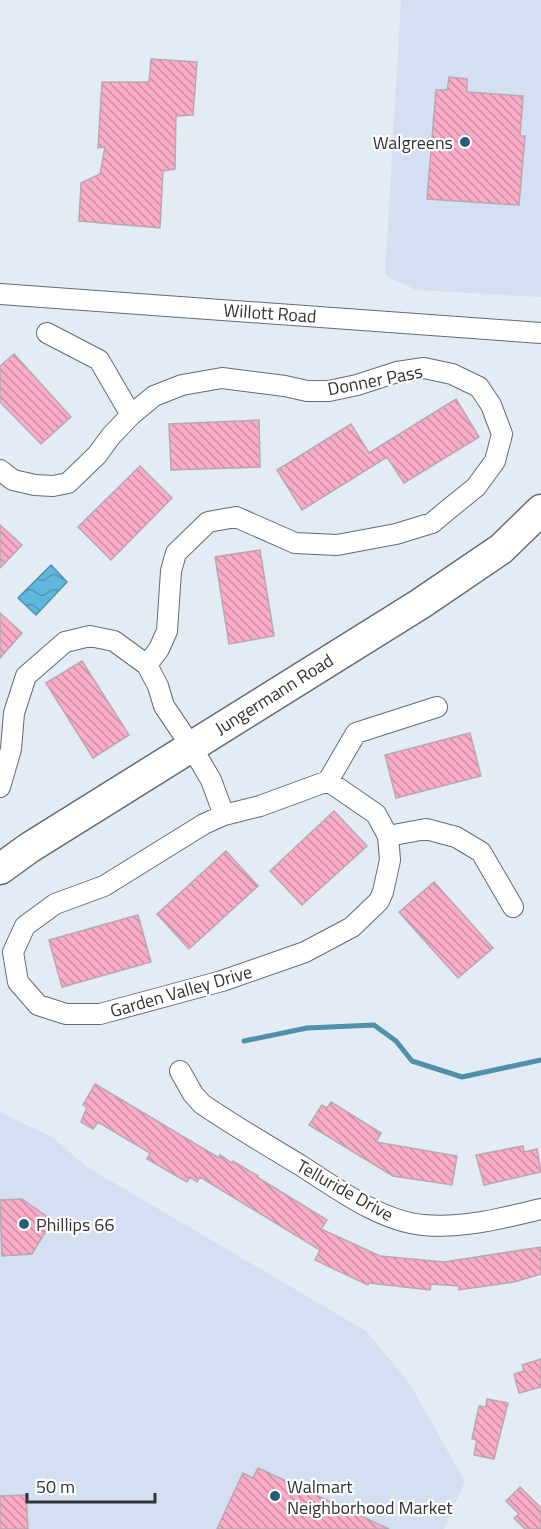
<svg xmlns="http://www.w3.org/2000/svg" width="541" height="1529" font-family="'Titillium Web',sans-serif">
	<defs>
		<pattern id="water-waves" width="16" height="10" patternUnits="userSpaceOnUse" patternTransform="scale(1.5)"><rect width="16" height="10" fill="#5fb8db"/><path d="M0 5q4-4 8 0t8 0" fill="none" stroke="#4f96b2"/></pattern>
		<pattern id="building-back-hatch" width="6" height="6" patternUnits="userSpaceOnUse" patternTransform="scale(1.5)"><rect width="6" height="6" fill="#faacc9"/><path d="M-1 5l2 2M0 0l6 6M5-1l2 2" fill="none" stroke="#cb8da4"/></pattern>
	</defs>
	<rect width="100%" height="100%" fill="#e3ebf5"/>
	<path fill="#d4e0f1" d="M401,0H541V297L416,290L385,275Z
		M0,1112L52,1137L87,1167L366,1331L410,1384L465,1482L444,1529H0Z"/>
	<path fill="url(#water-waves)" stroke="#5190aa" stroke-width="1.5" d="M51,565L67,582L36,615L18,598Z"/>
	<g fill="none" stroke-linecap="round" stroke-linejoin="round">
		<path stroke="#5190aa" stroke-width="5" d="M244,1041L307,1028L374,1025L396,1041L412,1061L462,1077L541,1060"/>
	</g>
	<path fill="url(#building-back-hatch)" stroke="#b7aaaf" stroke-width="1.5" d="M151,59L197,62L193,115L176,116L175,169L163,171L160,228L79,221L81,183L100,174L105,147L98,148L102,82H149Z
		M449,77L467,79V92L523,96L520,136H525L519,205L427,199L436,90H447Z
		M14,354L71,417L41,444L0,402V366Z
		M456,399L479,437L404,483L387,457L302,510L277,470L351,424L369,453Z
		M259,420L260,467L171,470L169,424Z
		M140,466L172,498L111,560L78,527Z
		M0,525L22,545L0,568Z
		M260,550L274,636L229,644L215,557Z
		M0,613L22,633L0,658Z
		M82,661L129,735L93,758L46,683Z
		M470,733L481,776L396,798L385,755Z
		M334,811L367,846L302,905L270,871Z
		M226,851L258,886L189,949L157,914Z
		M434,882L493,948L458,978L399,912Z
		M138,915L151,962L62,987L49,940Z
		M95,1084L219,1158L220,1155L232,1163L233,1161L258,1176L257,1177L327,1220L321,1229L380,1256L444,1262L541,1247V1274L514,1282L459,1290V1286L431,1284L430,1290L369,1283L368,1285L315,1260L320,1250L200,1177L197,1182L190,1177L187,1182L147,1159L150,1153L98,1122L93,1129L81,1122L87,1107L83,1105Z
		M331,1102L381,1133L376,1142L457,1156L452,1185L393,1176L309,1125L322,1105L327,1108Z
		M523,1146L524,1152L537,1149L541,1172L484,1185L476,1155Z
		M22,1199L46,1216L47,1229L32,1254L2,1256L0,1200Z
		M541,1359V1387L519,1393L514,1374L524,1371L522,1365Z
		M487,1399L508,1403L494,1459L474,1455L477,1440L472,1439L479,1406L486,1407Z
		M258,1468L389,1529H217L243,1473L253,1478Z
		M520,1487L541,1508V1529H525L514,1518L519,1514L506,1501Z
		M26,1495L28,1529H0V1496Z"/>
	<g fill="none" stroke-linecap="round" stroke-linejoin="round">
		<g stroke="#646b74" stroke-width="22">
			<path id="street" d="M0,294L541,333
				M47,333L99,360L131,415
				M0,470L13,480L35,485L53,486L68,483L97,455L111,436L131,415L154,396L182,385L222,378L285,386L307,391H329L357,385L397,372L424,368L452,374L479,387L491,405L502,434L495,461L476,487L450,508L432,523L396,534L337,545L295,543L236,517L208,522L176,553L171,571L167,631L159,649L147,665
				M328,781L376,814L388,836L390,860L383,892L379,901L352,927L305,952L222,981L100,1014H66L38,1005L18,982L13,952L25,926L55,904L104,886L204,824L224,815L260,806Z
				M328,781L356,733L437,707
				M0,787L11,749L14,713L26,676L65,642L90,636L114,641L147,665L158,686L164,706L191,746L211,780L224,815
				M388,836L426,829L456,837L481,852L513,907
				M180,1071L193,1094L202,1104C234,1126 267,1145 300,1165C336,1188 380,1221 423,1225C463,1229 502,1218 541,1209"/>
		</g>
		<g stroke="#646b74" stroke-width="33">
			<path id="primary" d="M0,869L29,848L420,604L501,549L541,510"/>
		</g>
		<use href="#street" stroke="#fff" stroke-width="20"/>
		<use href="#primary" stroke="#fff" stroke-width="30"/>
	</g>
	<g fill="#255c77" stroke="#fff" stroke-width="2">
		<circle cx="465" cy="142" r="6"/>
		<circle cx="24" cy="1224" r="6"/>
		<circle cx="275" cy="1496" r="6"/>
	</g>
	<g text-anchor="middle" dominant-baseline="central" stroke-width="4.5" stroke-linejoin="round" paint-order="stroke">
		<g font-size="18" fill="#313437" stroke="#fff" text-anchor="start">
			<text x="453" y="142" text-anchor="end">Walgreens</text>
			<text x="36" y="1224">Phillips 66</text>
			<text x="287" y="1486">Walmart<tspan x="287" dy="21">Neighborhood Market</tspan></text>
		</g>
		<g font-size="18" fill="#313437" stroke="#fff">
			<text transform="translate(270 313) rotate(4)">Willott Road</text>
			<text transform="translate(375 380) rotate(-11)">Donner Pass</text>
			<text transform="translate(274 694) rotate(-32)">Jungermann Road</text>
			<text transform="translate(181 991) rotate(-16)">Garden Valley Drive</text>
			<text transform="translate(345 1190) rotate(29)">Telluride Drive</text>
		</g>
	</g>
	<path d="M27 1493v9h128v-9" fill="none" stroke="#313437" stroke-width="3"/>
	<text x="36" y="1493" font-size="18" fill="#313437" stroke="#ffffff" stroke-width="4.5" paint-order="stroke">50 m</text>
</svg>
